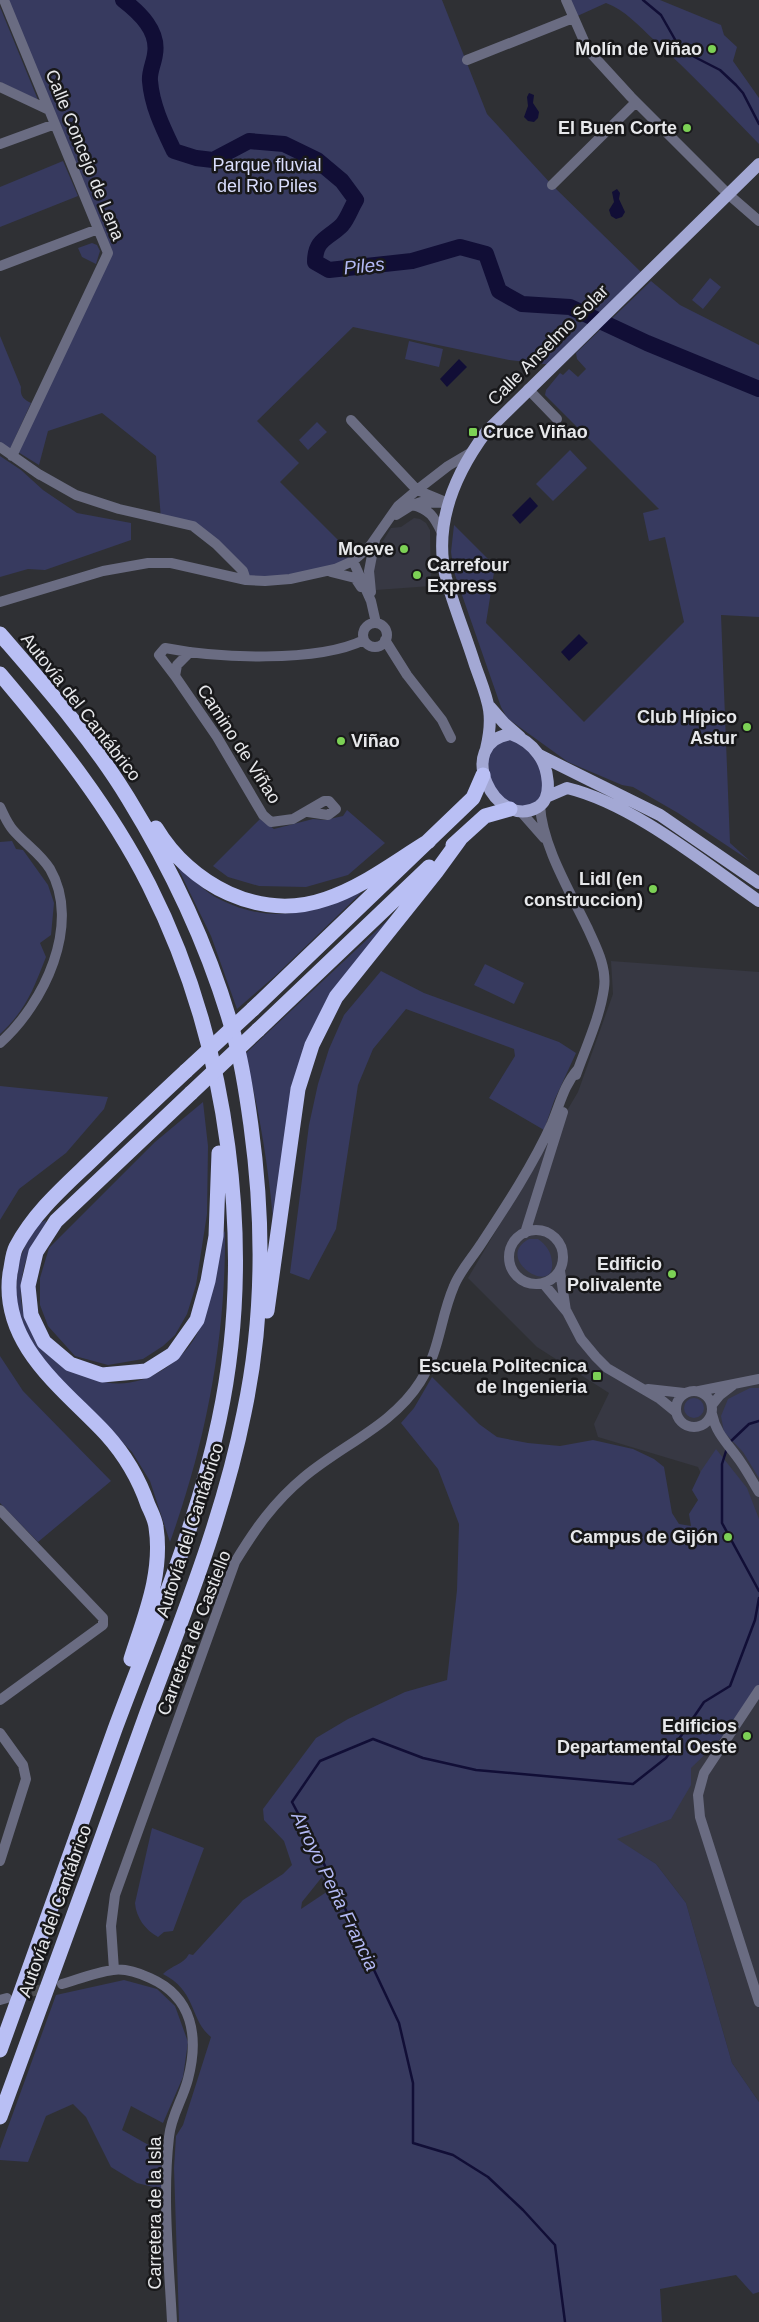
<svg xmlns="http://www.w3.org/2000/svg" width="759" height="2322" font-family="Helvetica,sans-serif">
	<rect width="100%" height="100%" fill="#2f3034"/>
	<path fill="#373843" d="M414,518L420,519L426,523L430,530L431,586L376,590L373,575L375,557L383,541L391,528L401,527Z
		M611,961L759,972V2102L732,2063L686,1903L656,1864L616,1839L718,1512L698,1467L598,1437L594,1424L609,1393L537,1347L468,1278L578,1092L613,994Z"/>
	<path fill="#373a5f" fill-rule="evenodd" d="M4,0H442L487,114L552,185L644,275L553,365L509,360L353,327L257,421L299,463L280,482L351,553L353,561L335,569L246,580L193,526L161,519L156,456L102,413L48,431L39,465L18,452L110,254Z
		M566,0H660L721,25L724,35L737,47L733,61L759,98V144C724,108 691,73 654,40C639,26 625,10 606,3L573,18Z
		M0,7L38,100L0,82Z
		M63,161L78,196L0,227V187Z
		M92,243L97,245L100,251L96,264L82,257L78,248Z
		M710,278L721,287L703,309L692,300Z
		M651,281L680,305L759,345V617L721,615L730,843L750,861L678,813L633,787L622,785L568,762L507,718L501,707L454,572L451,552L454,525L495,566L486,623L584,722L684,622L665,537L649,541L643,513L659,509L545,395L546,390L560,373L563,375L569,369L578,377L586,369L577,359L576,353Z
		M0,336L21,387C20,396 23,399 31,403L10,449L0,442Z
		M409,341L443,349L439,367L405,359Z
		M317,422L327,432L308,450L299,440Z
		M570,450L587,468L553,501L536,484Z
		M0,456L21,470L43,490L77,513L131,523V540L45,570L28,569L0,577Z
		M503,735L531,746L548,787L532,810L493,796L486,749Z
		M347,810L385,843L348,875L306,887L259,886L228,877L213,866L260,819L274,829L313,819L325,820L343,816Z
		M12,841L16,849L23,850L48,885L54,903L51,935L40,943L46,957C33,990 26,1010 0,1034V842Z
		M176,864C190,876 204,892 221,900C272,925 313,913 362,892L275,976L237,1009L211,936Z
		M391,917L303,1057L274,1230C269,1170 260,1113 245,1054Z
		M485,964L524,983L514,1004L474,985Z
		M381,971L424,993L559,1042L576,1053L554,1101L544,1130L489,1098L515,1056L514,1049L406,1009L373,1049L358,1085L336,1229L309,1280L290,1273L309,1125L318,1084L329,1049L344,1015Z
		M0,1086L108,1097L104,1109L66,1153L19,1189L0,1220Z
		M203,1102L208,1146L207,1214L196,1285L187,1314L175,1335L163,1346L143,1359L108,1365L75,1356L48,1326L40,1305V1278L49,1248L155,1142Z
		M46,1220C46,1230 36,1238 32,1246C24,1261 20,1281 21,1298C22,1325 40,1335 59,1351C69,1360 82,1375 94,1379C133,1394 178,1369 197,1334C212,1307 216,1266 222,1235L225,1231C226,1338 206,1442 170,1542L150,1481L132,1452L35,1354L15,1308L18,1263L29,1237L40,1223Z
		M529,1239H538C546,1245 551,1251 552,1262C556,1298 492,1259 529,1239Z
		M0,1356L23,1391L111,1481L38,1542L0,1503Z
		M432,1377L479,1424L497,1437L528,1443L560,1446L593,1440L633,1449L654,1459L664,1467L672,1513L679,1524L691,1526L689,1514L698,1500L692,1490L701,1471L716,1449L747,1488L759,1519V1690C740,1719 716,1744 691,1768V1785L671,1819L617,1839L656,1864L686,1903L732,2063L759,2102V2292L753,2294L736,2275L660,2289L662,2322H179L174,2168L176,2136L183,2125L211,2037C189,2019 197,1991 163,1974C172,1965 183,1965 189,1954L193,1955L243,1900L283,1874L292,1865L284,1841L264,1820L263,1809L316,1738L348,1719L405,1692L447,1680L457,1590L459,1524L438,1469L401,1423L414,1408ZM322,1877L328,1891L301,1909L302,1902Z
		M750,1388H759V1478L743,1452L724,1432L721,1416L728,1399Z
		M684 1408a10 10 0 1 1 20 0a10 10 0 1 1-20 0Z
		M152,1828L204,1848L173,1931L164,1932L158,1937C145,1930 136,1917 135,1903Z
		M124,1980L157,1989L175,2006L188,2042L183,2077L163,2123L131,2106L122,2130L161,2152V2189L137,2183L111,2167L86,2117L73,2104L46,2116L28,2162L0,2160V2149L56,1995Z"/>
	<path fill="#110e36" d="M529,93L534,95L533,103L539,112L538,118L534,122L528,121L524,117L528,106L527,97Z
		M617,189L620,193L619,199L625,212L622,217L616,219L611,216L609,210L614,202L612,192Z
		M459,359L467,367L447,387L440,379Z
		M530,497L538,506L520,524L512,515Z
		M579,634L588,643L569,661L561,652Z"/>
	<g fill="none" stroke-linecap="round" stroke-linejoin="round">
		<path stroke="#110e36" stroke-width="2.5" d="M643,0L661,15L681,50L720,70L736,85L743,93L759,124
			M729,1443L749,1424L759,1421
			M727,1448L722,1464V1523L759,1591
			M565,2322L555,2245L523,2210L488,2177L453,2155L413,2143V2083L399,2023L318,1851L292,1802L320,1761L373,1739L423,1758L476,1770L633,1784L666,1758L704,1702L730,1686L755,1620L759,1598"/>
		<path stroke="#110e36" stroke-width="16" d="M123,0C140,13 159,31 155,54C154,63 149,72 150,81C152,106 163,128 174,151L196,158L213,160L249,141L284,144L317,160L342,181L356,200C351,208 348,218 342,225C328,239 315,239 315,262L329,270L412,261L460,247L486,254L499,291L522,304L570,307L647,343L759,389"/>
		<path stroke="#4b4c4f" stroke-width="10" stroke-dasharray="10 5" stroke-linecap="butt" d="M17,1995L52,1987"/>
		<path stroke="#6a6c82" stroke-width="10" d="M4,0L108,253L12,456
			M566,0L588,50L631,97L728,194L759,221
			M467,60L573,18
			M0,87L49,110
			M0,144L55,124
			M552,185L636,102
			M0,266L98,229
			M528,389L557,419
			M351,420L417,490
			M0,447L40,475
			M37,473L76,495L119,509L193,526L216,544L243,571L246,580
			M417,490L446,502
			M415,504L421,502L448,503
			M396,515L412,505C431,509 435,519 443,535
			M353,561L371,601L376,623
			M331,572L355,578L361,587
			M371,592L369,571L375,540
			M0,602L103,571L148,563H171L246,580L265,581L290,579L335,569L353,561L370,546L398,506L417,490L448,466L470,453
			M363 635a12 12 0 1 1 24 0a12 12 0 1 1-24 0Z
			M385,640L407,675L442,720L451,738
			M190,652L177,665L175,676L159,655L165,648C216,658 317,663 364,640
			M175,676L217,737L263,815L271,822L293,819L324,801H329L336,809L328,815L308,812
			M540,805C542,846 571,893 588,929C596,947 607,967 604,988C600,1017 586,1047 576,1075
			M0,807C4,815 7,823 13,830C25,844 40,853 50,869C82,924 44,1004 0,1043
			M522,813L544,838
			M509 1257a27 27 0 1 1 54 0a27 27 0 1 1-54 0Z
			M525,1233L563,1112
			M560,1271L566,1311
			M543,1283L567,1312L581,1339L596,1357L607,1368L660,1399L676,1412
			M648,1389L684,1393
			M676 1409a18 18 0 1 1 36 0a18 18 0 1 1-36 0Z
			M699,1391L759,1379
			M712,1405L720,1395L733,1385
			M712,1414C716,1434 729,1445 740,1461C747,1471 753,1482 759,1492
			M0,1510L103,1618V1625L0,1700
			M759,1690L704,1773L698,1795L700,1817L759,2002
			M0,1733L23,1765L26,1779L0,1861
			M114,1970L111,1926L115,1895L235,1562C255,1529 274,1502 304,1477C342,1445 393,1425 420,1382C440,1351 440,1318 454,1286C460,1271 472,1258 481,1244C506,1206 533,1165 552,1123C560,1104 564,1085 578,1069
			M62,1984C79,1979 97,1972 113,1970C126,1968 139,1973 150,1978C193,1997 199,2037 188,2079C183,2099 171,2116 169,2137C162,2198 169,2261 172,2322
			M0,2000L7,1998"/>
		<path stroke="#a3a8d4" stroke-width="12" d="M490,707L504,723L520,737
			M511,734C522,738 531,744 538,754C548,767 554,797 538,807C495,832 453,742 511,734Z
			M486,749C495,712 487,699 475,665C466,636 454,607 446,578C433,525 455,474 486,432L759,164
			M539,755L660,815L759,883
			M546,797L567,788C633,804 703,862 759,901"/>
		<path stroke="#b9bff4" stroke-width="15" d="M0,634C45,686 92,739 128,798C174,873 212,955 235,1039C243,1067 247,1097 251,1126C264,1221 264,1319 244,1413C223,1518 182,1618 145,1718C97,1851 49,1985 0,2117
			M0,674C56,740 110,808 149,885C229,1043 256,1247 219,1420C197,1526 153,1627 115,1729C76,1835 39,1943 0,2050
			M156,828C190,885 260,922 326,899C363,887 396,861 429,841
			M453,845L485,816L510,809
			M253,1009L473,798L483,775
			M258,1030L429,867
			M191,1093L56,1221L36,1252L28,1286L31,1315L44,1342L70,1364L102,1375L146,1371L173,1354L197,1320L208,1281L216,1236L219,1153
			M267,1311L298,1089L312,1045L336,997L436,872L460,839
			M131,1659C145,1615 163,1573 156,1527C155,1519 151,1512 148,1505C139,1479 125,1455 106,1434C64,1389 0,1345 10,1273C12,1265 12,1255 16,1247C35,1211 66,1185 95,1157C125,1128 155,1100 186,1071"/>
		<path stroke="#b9bff4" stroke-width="15" d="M186,1071L253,1009
			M191,1093L258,1030"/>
	</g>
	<g fill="#7cd155" stroke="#18181a" stroke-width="2">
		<circle cx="712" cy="49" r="5"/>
		<circle cx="687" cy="128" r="5"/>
		<rect x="468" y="427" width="10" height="10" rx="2.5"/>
		<circle cx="404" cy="549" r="5"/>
		<circle cx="417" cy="575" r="5"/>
		<circle cx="747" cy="727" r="5"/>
		<circle cx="341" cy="741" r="5"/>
		<circle cx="653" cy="889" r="5"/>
		<circle cx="672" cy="1274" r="5"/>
		<rect x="592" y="1371" width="10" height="10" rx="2.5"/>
		<circle cx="728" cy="1537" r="5"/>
		<circle cx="747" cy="1736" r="5"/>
	</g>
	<g text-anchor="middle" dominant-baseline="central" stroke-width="5" stroke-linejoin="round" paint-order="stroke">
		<g font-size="18" font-weight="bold" fill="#e7e8eb" stroke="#18181a" text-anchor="end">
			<text x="702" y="49">Molín de Viñao</text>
			<text x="677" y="128">El Buen Corte</text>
			<text x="483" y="432" text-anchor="start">Cruce Viñao</text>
			<text x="394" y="549">Moeve</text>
			<text x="427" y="565" text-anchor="start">Carrefour<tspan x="427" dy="21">Express</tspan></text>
			<text x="737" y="717">Club Hípico<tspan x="737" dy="21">Astur</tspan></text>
			<text x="351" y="741" text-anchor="start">Viñao</text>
			<text x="643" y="879">Lidl (en<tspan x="643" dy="21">construccion)</tspan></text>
			<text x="662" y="1264">Edificio<tspan x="662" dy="21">Polivalente</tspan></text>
			<text x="587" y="1366">Escuela Politecnica<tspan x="587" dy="21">de Ingenieria</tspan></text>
			<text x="718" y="1537">Campus de Gijón</text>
			<text x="737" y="1726">Edificios<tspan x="737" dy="21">Departamental Oeste</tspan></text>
		</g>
		<g font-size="18" fill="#e7e8eb" stroke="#18181a">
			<text transform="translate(85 155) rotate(68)">Calle Concejo de Lena</text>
			<text transform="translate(548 345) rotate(-45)">Calle Anselmo Solar</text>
			<text transform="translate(81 707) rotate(52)">Autovía del Cantábrico</text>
			<text transform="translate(239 744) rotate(57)">Camino de Viñao</text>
			<text transform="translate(190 1530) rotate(-72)">Autovía del Cantábrico</text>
			<text transform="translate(194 1633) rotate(-69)">Carretera de Castiello</text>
			<text transform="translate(55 1911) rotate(-70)">Autovía del Cantábrico</text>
			<text transform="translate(155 2213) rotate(-90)">Carretera de la Isla</text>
		</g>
		<g font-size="18" fill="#dadefd" stroke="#18181a">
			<text x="267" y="165">Parque fluvial<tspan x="267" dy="21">del Rio Piles</tspan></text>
		</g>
		<g font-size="19" font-style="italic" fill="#b3b9f4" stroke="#18181a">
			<text transform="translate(364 266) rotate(-6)">Piles</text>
			<text transform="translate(335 1891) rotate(64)">Arroyo Peña Francia</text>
		</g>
	</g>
</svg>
